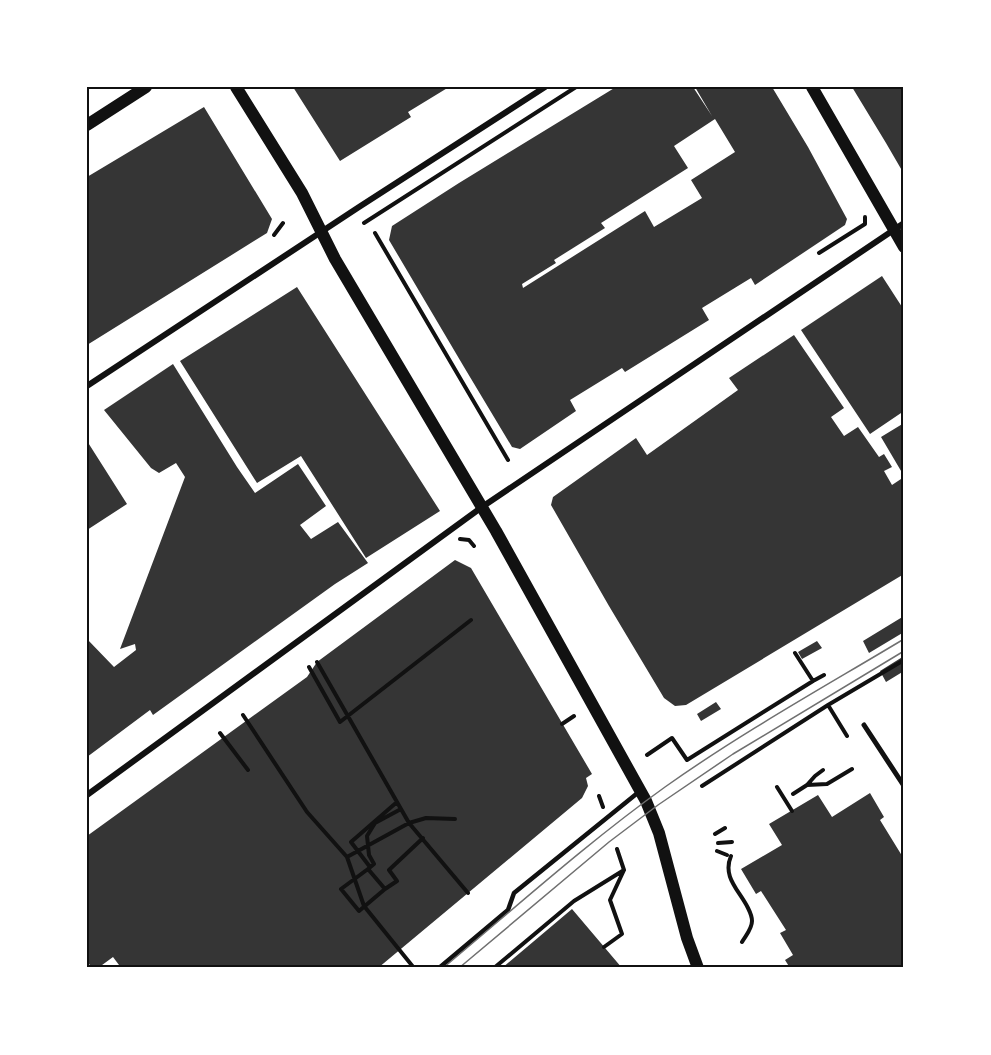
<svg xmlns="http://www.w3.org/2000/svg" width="991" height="1055" font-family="Figtree,sans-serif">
	<rect width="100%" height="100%" fill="#fff"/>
	<path fill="#353535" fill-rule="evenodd" d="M293,87H449L408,112L411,117L340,161Z
		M616,87H693L712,116L695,87H772L808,147L847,219L845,225L755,285L751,278L702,308L709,320L625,372L622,368L570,400L576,411L520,449L512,447L464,367L389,240L392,226L459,183ZM715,119L735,152L691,180L702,198L654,227L645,211L523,288L522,284L556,263L554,260L605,228L601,223L688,168L674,146Z
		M852,87H904V174L886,143Z
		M204,107L272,219L267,233L87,345V177Z
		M882,276L904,310V411L870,434L801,330Z
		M297,287L440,511L366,558L301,456L257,483L180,361Z
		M794,335L844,408L831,417L844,436L858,427L879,457L884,454L892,467L884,471L892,485L904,477V574L686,705L675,706L664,698L609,606L551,505L553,497L636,438L647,455L738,390L729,378Z
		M173,364L237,467L255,493L298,464L326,506L300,525L311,539L338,522L368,563L335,584L153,715L150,710L87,757V639L114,667L136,650L135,644L120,649L185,477L176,463L159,473L151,468L104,410Z
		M904,423V476L881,437Z
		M87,441L127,504L87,530Z
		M455,560L471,568L592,774L586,778L588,786L582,798L378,968H114L119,965L113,957L98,968H93L87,962V836L307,677L317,662Z
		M904,616V632L869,653L863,641Z
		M817,641L822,648L802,659L798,652Z
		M904,656V671L886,682L880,671Z
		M716,702L721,709L701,721L697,714Z
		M870,793L884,817L880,820L904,859V968H790L785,960L793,955L780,933L786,930L761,891L756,894L741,869L782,845L769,824L818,795L832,817Z
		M572,909L622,968H502L527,947Z"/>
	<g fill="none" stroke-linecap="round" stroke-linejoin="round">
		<path stroke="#111" stroke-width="4" d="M364,223L576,87
			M375,233L508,460
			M274,235L283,223
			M819,253L865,224V217
			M460,539L469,540L474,546
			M795,653L813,681L824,675
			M317,662L409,823L426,818L455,819
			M309,667L340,722
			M243,715L307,812L347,857
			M340,722L471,620
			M562,724L574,716
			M220,733L248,770
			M847,736L828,705L904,660
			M647,755L672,738L687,760L813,681
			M807,785L827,784L852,769
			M702,786L828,705
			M777,787L792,811
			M793,794L807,785L815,776L823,770
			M599,796L603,807
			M715,834L725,828
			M718,843L732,842
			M717,851L727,855
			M731,856C722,877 739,890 748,908C750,912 752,916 752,921C752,929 746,935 742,942
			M370,867L351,842L397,802
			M368,869L385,889L359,911L341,889L368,869L374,864L369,855L367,836L375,823L401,809
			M385,889L397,881L389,870L423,838
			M604,947L622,934L610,900L624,870L617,849
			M414,968L364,906L347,857L409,823L468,893
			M494,968L574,901L624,870"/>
		<path stroke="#111" stroke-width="4.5" d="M439,968L508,910L514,893L640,791"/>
		<path stroke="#111" stroke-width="5" d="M864,725L904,786"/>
		<path stroke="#111" stroke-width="6" d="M87,386L359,207L545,87
			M87,795L482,507L904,223"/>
		<path stroke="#111" stroke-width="12" d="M236,87L302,193L335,259L496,531L646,801L659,833L687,938L698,968
			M812,87L904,247
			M87,125L146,87"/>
		<path stroke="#707070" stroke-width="1.5" d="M443,968C516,907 587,843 665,787C741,733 824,687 904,639
			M459,968L609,842L658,805L733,754L904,651"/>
	</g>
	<rect width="991" height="1055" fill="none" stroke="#ffffff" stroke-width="177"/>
	<rect x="88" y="88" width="814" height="878" fill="none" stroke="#111" stroke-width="2"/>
</svg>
